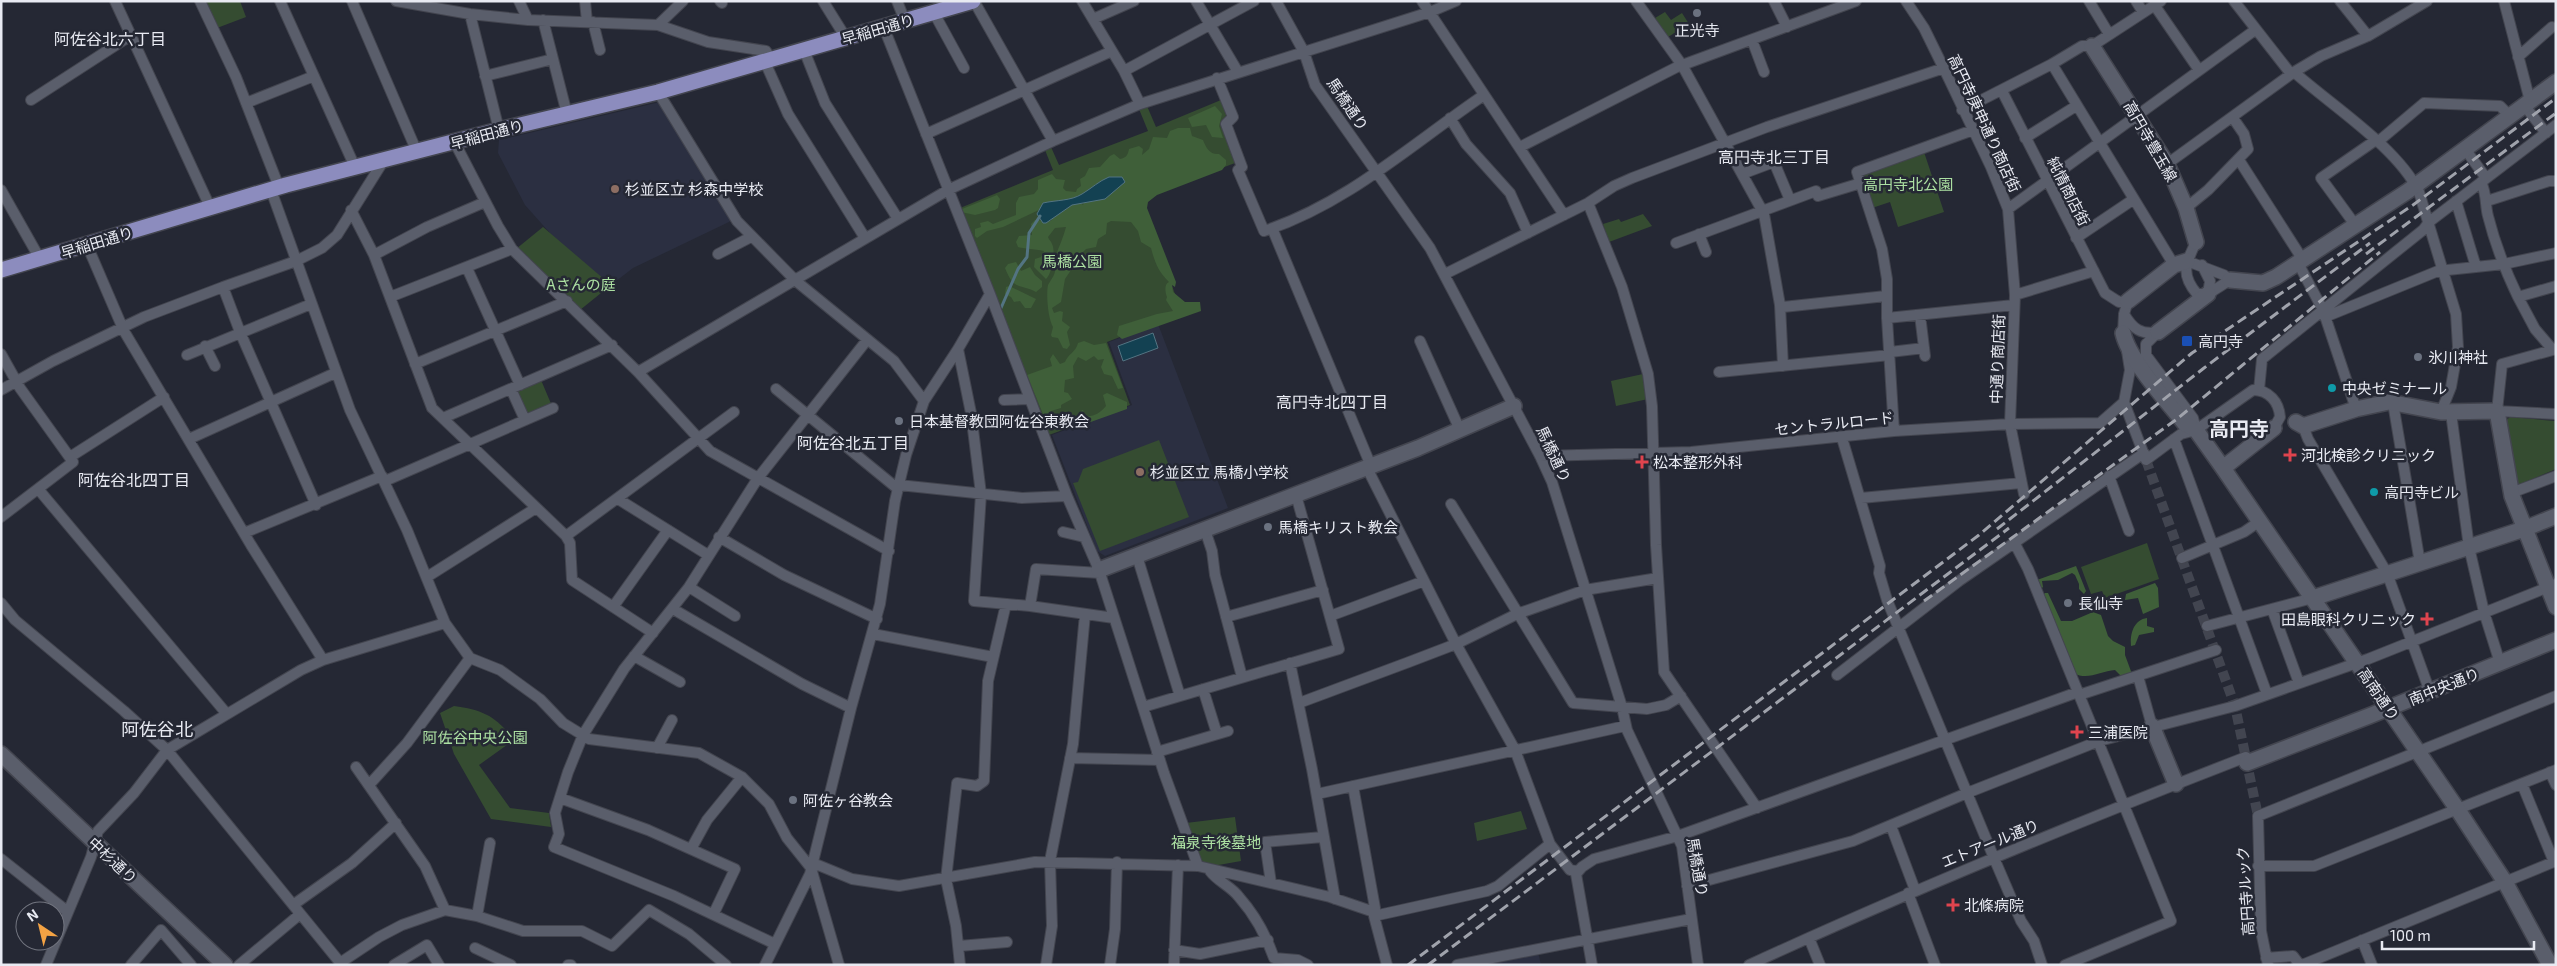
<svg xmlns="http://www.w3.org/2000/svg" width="2557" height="966" font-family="'Exo 2','Noto Sans JP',sans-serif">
	<rect width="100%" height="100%" fill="#252834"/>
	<path fill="#2b2f41" d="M660,102L731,221L633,268L611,285L558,242L525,205L498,153L499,140Z
		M1158,324L1228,508L1105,556L1097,551L1052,435L1132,405L1109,342Z
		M1538,952L1541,965H1481Z"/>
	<path fill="#354c31" d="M204,1H240L246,17L217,28Z
		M1665,12L1671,20L1682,13L1689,24L1668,37L1655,18Z
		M1221,100L1227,114L1221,124L1235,163L1140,199L1182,313L1107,342L1130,405L1049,435L960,208L1053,170L1045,150L1051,147L1059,165L1148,131L1139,109L1147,106L1156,127Z
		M1924,152L1944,212L1898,227L1890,202L1872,208L1862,173Z
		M1643,214L1652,226L1609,242L1603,224L1619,219L1621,222Z
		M543,227L611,285L580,310L516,249Z
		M1643,374L1648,399L1616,406L1611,381Z
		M541,380L552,406L526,417L515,391Z
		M2510,417L2555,421L2556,469L2516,486L2505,421Z
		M1159,440L1189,517L1100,551L1073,483L1078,482L1083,469Z
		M2147,543L2159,579L2105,598L2102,591L2091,594L2081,567Z
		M454,706C483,710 496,716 514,740L479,765L510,808L549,813L551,827L491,819L454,754L440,713Z
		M1521,811L1527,829L1477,841L1474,823Z
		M1235,817L1241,861L1213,866L1199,861L1186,823Z"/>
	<path fill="#3f5f39" d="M1215,106L1222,114L1219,126L1223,138L1212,137L1206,125L1192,127L1188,118Z
		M1178,128H1190L1192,136L1203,140C1206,148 1210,155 1219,154L1226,160V165L1222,170L1157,195L1148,202L1147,208L1176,282L1175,287L1172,285L1173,292L1185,302H1200L1201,311L1122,339L1117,335L1119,326L1157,314L1173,311L1166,300L1167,297C1165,292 1164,284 1169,282C1158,271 1155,263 1151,248L1141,242L1138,231L1131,222L1111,221L1107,223L1106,234L1098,239L1096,247L1086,249L1079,256L1066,263L1071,270L1065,279L1061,302L1052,308L1054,313L1060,311L1063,312L1062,321L1070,327L1067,332L1070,345L1067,349L1063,348L1058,338L1052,337L1051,335L1053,327C1048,318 1046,295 1048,285C1050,281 1055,275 1055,271C1055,268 1054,266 1054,263C1056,251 1063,240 1066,227L1055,228L1048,237C1049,240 1051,241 1052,244C1056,251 1052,274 1046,279L1034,267L1035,259L1041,257L1044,251C1040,250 1021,248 1018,247L1016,242L1019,236L1032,235L1031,224L1035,220L1051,221C1055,208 1069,205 1081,203L1083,205L1087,195L1043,208L1003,227L987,231L977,238L975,236V229L981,227L980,223L988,221L993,224L1016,215V203L1019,197L1034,194L1038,189V180L1052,174L1056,179L1065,180L1063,188L1066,191L1076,192L1077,189L1081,186L1080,179L1085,176L1089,168L1100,167L1110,156L1114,154L1120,159C1126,158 1128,155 1129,149L1139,146L1143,149L1142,155L1149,149L1153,137L1167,138L1170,131Z
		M997,195L1000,199L998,208L995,210L975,215L961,212L962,209Z
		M1016,262L1021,271L1030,267L1035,275L1042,281V287L1036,292C1019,283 1014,291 1005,268L1008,264Z
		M1009,286L1036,299L1031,308H1025L1020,301L1014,302L1011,297L1005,294L1006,287Z
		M1084,341L1094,345L1106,343L1123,388L1118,389L1112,376L1104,374L1101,367L1104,359L1098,360L1094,356L1086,361L1078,357L1073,366L1074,378L1065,380L1064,392L1068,393L1072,399L1061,405V408L1051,411L1050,414H1043L1027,375L1052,366L1050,359L1053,354L1060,364L1065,362C1068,354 1076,352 1078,343Z
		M1107,393L1127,402V409L1074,428L1070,426L1069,423L1076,420L1081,411L1083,410L1085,416C1094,417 1100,413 1106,406L1103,395Z
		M2076,566L2086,591L2084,594L2079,589V584L2075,575L2072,573L2058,580L2042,581L2043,587L2041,589L2037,580Z
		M2155,583L2158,588L2159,607L2143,614L2138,598L2125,600L2126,594Z
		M2045,593H2048L2061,621H2072L2093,612L2101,615L2108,636L2113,641L2125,647V655L2132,674L2122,677L2115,670C2101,671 2087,681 2074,673L2043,595Z
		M2147,618V626L2154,628V632L2139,635L2135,645L2131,646C2130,635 2133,620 2147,618Z"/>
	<path fill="#134152" stroke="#537482" d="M1109,177H1122L1125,182L1105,199L1072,205L1046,223H1043L1037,214L1043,203C1056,200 1071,201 1082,194C1092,188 1099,181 1109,177Z
		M1153,333L1158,348L1123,361L1118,346Z"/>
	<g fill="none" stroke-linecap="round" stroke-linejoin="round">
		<path stroke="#537482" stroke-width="3" d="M1001,308L1018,269L1027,257L1029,233L1040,216"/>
		<path stroke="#424550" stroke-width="10" stroke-dasharray="10 5" stroke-linecap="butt" d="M2146,460L2235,706L2258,816"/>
		<g stroke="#43454f" stroke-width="12">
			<path id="street" d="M115,1L211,209
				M200,1L236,77L279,187
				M280,1L355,167
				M352,1L417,152
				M396,1L470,14L528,20L658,25L708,42L766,51L771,60
				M519,1L528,20
				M585,1L587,22
				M720,1L722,3
				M823,1L846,38
				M897,1L905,21
				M974,1L1053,141
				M1082,1L1124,71L1140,104
				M1196,1L1238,72
				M1276,1L1304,52L1315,85L1430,248L1540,456L1552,482L1622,707L1627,730L1682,846L1698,965
				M1422,1L1564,215
				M1636,1L1682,65L1764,214L1780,305L1783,366
				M1774,1L1787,27
				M1906,1L1924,28L1949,79L1991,167L2008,209L2015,295L2010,424L2024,494
				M2089,1L2109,34
				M2136,1L2143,12
				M2234,1L2291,74
				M2340,1L2368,36
				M2504,1L2530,101
				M2155,6L2199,70
				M934,13L964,68
				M470,14L499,130
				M1093,19L1134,1
				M593,22L600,50
				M658,25L683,1
				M884,28L990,294L1067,496L1099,570L1164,773L1198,866
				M1752,40L1764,72
				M804,50L825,103L898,219
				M2518,57L2552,27
				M553,59L567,114
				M765,62L788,114L865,238
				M2052,64L2174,265
				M1124,71L1254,1
				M2294,72C2332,106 2397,147 2419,192L2456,314L2458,347L2451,387L2441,412
				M485,76L553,59L543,20
				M1217,78L1233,117L1226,124L1242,167L1238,170L1264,231C1347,204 1413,143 1484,95
				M2002,91L2105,293L2119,302L2128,301L2124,314L2123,333
				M658,92L737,221L796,281L894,361L924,401
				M31,100L130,36
				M246,103L314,76
				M2524,105L2546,133
				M1962,110L2052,64L2082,46H2092L2161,1
				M1450,118L1466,144L1510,193L1528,233
				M926,134L1112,51
				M2025,138L2076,106
				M455,143L498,226L512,249L638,372L710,451L889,551
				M1520,147L1677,67L1856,1
				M2465,149L2486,178
				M2239,160L2303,260
				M2167,164L2294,72L2321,56L2368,36L2427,1
				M1742,174L1774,162L1790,200
				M2481,182C2487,194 2485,205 2488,216C2495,244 2506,272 2518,297
				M1,190L40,259
				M271,190L350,410L407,530L445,623L470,658L500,670L540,699L563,723L589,739L699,753L742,777L769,804L787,838L811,868L839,965
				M2456,201L2476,267
				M2487,201L2549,181H2556
				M1588,203L1622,287L1648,374L1652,406L1656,545L1664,672L1757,808
				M2186,208L2208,190L2248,149L2244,134L2233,118
				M2008,209L2255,30
				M351,210L374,255L432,408L566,536L570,543L572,580L653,633
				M2356,226L2321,178L2373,142L2380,140L2424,103L2500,106L2510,116
				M1272,228L1371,466
				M1699,234L1706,252
				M2076,238L2134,199
				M1676,243L1816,191L1818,196L1861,183
				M87,245L124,331L251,545L323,660
				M718,254L751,237
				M374,255L427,227L485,202
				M2187,261L2224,275L2230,280L2208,294H2197C2180,274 2186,263 2196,242
				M2298,263L2323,310L2356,409
				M2202,265L2210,281L2208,294
				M467,268L520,385
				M1445,274L1588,203L1614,186L1632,178L1767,127L1944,68
				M223,287L296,261L322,248L337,235L384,160
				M2015,295L2094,271
				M390,297L512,249
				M1780,305L1783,307L1886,296
				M2124,314C2133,329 2141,335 2158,332
				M1920,315L1925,356
				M2325,317L2438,271L2504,264L2556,253
				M1887,318L2014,305
				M2158,332L2146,344V355L2193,418L2196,430
				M1420,341L1460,430
				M205,346L215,366
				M958,349L971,413L981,494L974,601L1030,606L1114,618
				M2556,349L2502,364L2497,411L2556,414
				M2553,350L2535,329L2518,297L2556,286
				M1890,352L1924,348
				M1,354L20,388L73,462L1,517
				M187,355L311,304
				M415,364L567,301
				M638,372L948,190L1053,141L1140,104L1430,12L1456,1
				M1719,372L1890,355
				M511,389L525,420
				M776,389L898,489
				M1,390L53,361L144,317L223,287L240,332L316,505
				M2259,390L2262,359L2423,230L2429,222L2556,125
				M1004,400L1030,399
				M2124,402L2146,460L2181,434L2196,430L2253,390C2269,390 2279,402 2280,417L2274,428
				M2124,402L2130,370L2127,351
				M2393,403L2420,563
				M2451,413L2469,547L2484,612L2500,663
				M443,418L612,345
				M2303,426L2308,439L2387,573L2430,692
				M1894,431L1887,318V279L1882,249L1857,172L1973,130
				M1842,438L1880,566L1879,573L1887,600L1994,858L2021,921L2034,941L2042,965
				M189,439L335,373
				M2174,439L2267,694
				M1540,456L1691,452L1894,431L2010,424L2100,423L2124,402
				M70,457L164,397
				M1367,468L1456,644L1515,750L1550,844L1498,886L1487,891L1374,916
				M2109,476L2129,531
				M385,481L553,408
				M899,485L1022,498L1067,496
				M39,490L226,713
				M2511,493L2556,476
				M1861,498L2021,483
				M618,499L708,555
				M1451,504L1573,703L1647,709L1666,705L1681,696
				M1205,530L1212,551L1215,575L1242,677
				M1063,532L1084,537
				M244,533L382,476
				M566,536L734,412
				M719,537L784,575L877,619
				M2014,542L2028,569L2171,921L2065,965
				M1137,556L1180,696
				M2182,558L2244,532L2260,521
				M427,577L536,508
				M689,587L735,616
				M1,603L15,620L124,711L167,750L342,965
				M1030,606L1036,569L1100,573
				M613,607L668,530
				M673,609L802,684L851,708
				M2272,609L2299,683
				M1330,616L1424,581
				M1226,617L1323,590
				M2207,626L2313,598
				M873,634L993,657
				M634,656L680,682
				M1290,663L1312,769L1335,899
				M1837,675L1959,581L2144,453
				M2138,676L2152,726
				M1203,689L1217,734
				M2079,695L2216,650
				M1299,703L1409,662L1456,644L1517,614L1585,590L1658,578
				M1143,707L1339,649L1296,495
				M657,748L672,720
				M1157,752L1228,731
				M1070,758L1160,760
				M356,767L425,866L445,910
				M2550,772L2556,785
				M2522,784L2554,862
				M369,785L407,743L470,658
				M1353,786L1375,908L1374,916L1387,965
				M1317,794L1625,726
				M560,798L648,830L735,869L714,913
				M1891,826L1915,890
				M1550,844L1570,870L1578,871
				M691,849L707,820L742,777
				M1,859L68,912
				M2258,866H2314L2556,770
				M811,868L818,865L852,879L899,886L1035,862L1198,866L1330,897L1374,912
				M1210,871C1218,882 1231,886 1239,897C1255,915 1266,935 1274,958L1298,960L1308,965
				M1271,883L1265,842L1323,837
				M1687,886L1853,841L1967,793L2099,741L2235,706L2368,659L2556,584
				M1908,893L1935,965
				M293,905L352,863L396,823
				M477,916L490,843
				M1809,938L1820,965
				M2362,940L2372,965
				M775,944L674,896L554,847L559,834L555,813L568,772L583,735L624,669L689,587L758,478L867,340
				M959,946L1007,942
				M475,948L511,965
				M1174,950L1200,954L1268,940
				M2266,958L2293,956L2300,965
				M340,963L379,937L402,925L445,910L477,916L523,931H582L612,946L649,910L689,934L726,965
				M46,965L91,857L98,831L134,793L167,750L301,670L323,660L445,623
				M131,965L161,930L191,965
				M239,965L299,915
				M394,965L427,945L439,965
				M568,965H571
				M765,965L810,874L851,708L880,604L895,501L906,455L924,401L958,349L990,294
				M960,965L956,926L946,879L957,783L977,786L984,781L988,681L1006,604
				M1046,965L1052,926L1050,861L1073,744L1085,614
				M1110,965L1115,929L1117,862
				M1174,965L1178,865
				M1457,965L1691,919
				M1592,965L1576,874L1582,867L1594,859L1678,836L2078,692
				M1749,965C1912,890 2078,822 2246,757
				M2268,965L2261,931L2258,816L2556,696
				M2302,965L2556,861"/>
		</g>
		<g stroke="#43454f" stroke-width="18">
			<path id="secondary" d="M2092,46L2167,164L2186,208L2196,242
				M2230,280L2263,283L2276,277L2408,191L2556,82
				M2128,301L2174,265L2187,261
				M2158,332L2208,294
				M2123,333C2129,360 2167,401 2185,424L2196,430L2223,468L2458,810L2505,882L2550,965
				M2296,422L2303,426L2356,409L2389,402L2441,412L2497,411L2512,496L2556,607
				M2223,468L2274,428
				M1099,570L1418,448L1514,406
				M2313,598L2524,529L2556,516
				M2152,726L2176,784
				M1,754L225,965
				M2247,763L2369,716L2556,640"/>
		</g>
		<g stroke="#43454f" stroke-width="18">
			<path id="primary" d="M1,270L286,185L499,130L658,92L973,1"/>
		</g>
		<use href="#street" stroke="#5a5e6b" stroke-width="10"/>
		<use href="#secondary" stroke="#5a5e6b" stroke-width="15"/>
		<use href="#primary" stroke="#8c8cbe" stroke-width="15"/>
		<path stroke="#a0a3ac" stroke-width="3" stroke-dasharray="10 5" stroke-linecap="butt" d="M2366,254L2556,113
			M1997,529L2204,368L2370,243
			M1924,601L2177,419L2380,252
			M1408,965L1979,535L2192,353L2413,205L2556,98
			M1428,965L2009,528"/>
	</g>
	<g fill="#6b7280" stroke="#252834" stroke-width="2">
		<circle cx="1697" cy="13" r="5"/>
		<circle cx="2418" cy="357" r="5"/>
		<circle cx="899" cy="421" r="5"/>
		<circle cx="1268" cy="527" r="5"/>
		<circle cx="2068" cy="603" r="5"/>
		<circle cx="793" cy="800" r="5"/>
	</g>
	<g fill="#8d6e63" stroke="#252834" stroke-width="2">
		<circle cx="615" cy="189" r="5"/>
		<circle cx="1140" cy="472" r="5"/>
	</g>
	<rect fill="#1a4fb4" stroke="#252834" stroke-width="2" x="2181" y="335" width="12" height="12" rx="2.5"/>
	<g fill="#0f9aa8" stroke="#252834" stroke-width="2">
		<circle cx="2332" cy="388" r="5"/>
		<circle cx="2374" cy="492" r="5"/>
	</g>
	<g fill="#e0444e" stroke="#252834" stroke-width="2">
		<path d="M2287.5 447.5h5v5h5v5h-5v5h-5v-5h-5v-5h5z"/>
		<path d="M1639.5 454.5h5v5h5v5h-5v5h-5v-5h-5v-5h5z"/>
		<path d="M2424.5 611.5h5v5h5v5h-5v5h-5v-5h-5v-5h5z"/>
		<path d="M2074.5 724.5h5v5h5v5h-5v5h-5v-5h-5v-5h5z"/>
		<path d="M1950.5 897.5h5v5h5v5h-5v5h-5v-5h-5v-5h5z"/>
	</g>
	<g text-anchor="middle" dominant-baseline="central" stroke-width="5" stroke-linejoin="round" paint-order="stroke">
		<g font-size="15" fill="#e8eaf2" stroke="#252834">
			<text transform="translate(878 29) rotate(-16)">早稲田通り</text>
			<text transform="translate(1348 104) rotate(56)">馬橋通り</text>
			<text transform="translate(1985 123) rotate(65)">高円寺庚申通り商店街</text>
			<text transform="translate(487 134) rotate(-15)">早稲田通り</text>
			<text transform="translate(2151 141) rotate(60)">高円寺豊玉線</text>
			<text transform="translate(2069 191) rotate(63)">純情商店街</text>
			<text transform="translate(97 242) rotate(-17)">早稲田通り</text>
			<text transform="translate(1997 359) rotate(-88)">中通り商店街</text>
			<text transform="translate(1834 423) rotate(-6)">セントラルロード</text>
			<text transform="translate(1554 454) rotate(65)">馬橋通り</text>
			<text transform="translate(2444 686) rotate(-22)">南中央通り</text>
			<text transform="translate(2379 694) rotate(56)">高南通り</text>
			<text transform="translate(1990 843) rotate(-22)">エトアール通り</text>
			<text transform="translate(113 860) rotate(43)">中杉通り</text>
			<text transform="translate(1698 867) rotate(80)">馬橋通り</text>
			<text transform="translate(2245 891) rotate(-94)">高円寺ルック</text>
		</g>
		<g font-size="15" fill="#e8eaf2" stroke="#252834" text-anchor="start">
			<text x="1697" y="30" text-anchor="middle">正光寺</text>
			<text x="625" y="189">杉並区立 杉森中学校</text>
			<text x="2198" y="341">高円寺</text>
			<text x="2428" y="357">氷川神社</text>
			<text x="2342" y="388">中央ゼミナール</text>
			<text x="909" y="421">日本基督教団阿佐谷東教会</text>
			<text x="2301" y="455">河北検診クリニック</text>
			<text x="1653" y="462">松本整形外科</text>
			<text x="1150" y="472">杉並区立 馬橋小学校</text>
			<text x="2384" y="492">高円寺ビル</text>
			<text x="1278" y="527">馬橋キリスト教会</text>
			<text x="2078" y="603">長仙寺</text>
			<text x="2416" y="619" text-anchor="end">田島眼科クリニック</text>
			<text x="2088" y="732">三浦医院</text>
			<text x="803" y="800">阿佐ヶ谷教会</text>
			<text x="1964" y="905">北條病院</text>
		</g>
		<g font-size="15" fill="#ace0a2" stroke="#252834">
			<text x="1908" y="184">高円寺北公園</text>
			<text x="1072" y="261">馬橋公園</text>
			<text x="581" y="284">Aさんの庭</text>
			<text x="475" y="737">阿佐谷中央公園</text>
			<text x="1216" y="842">福泉寺後墓地</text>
		</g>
		<g font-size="16" fill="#e8eaf2" stroke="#252834">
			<text x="110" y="38">阿佐谷北六丁目</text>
			<text x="1774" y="156">高円寺北三丁目</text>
			<text x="1332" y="401">高円寺北四丁目</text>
			<text x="853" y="442">阿佐谷北五丁目</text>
			<text x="134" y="479">阿佐谷北四丁目</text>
		</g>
		<g font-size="18" fill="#e8eaf2" stroke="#252834">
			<text x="157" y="729">阿佐谷北</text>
		</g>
		<g font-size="20" font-weight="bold" fill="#e8eaf2" stroke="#252834">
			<text x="2239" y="428">高円寺</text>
		</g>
	</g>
	<rect width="2557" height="966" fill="none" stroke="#e8eaf2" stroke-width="5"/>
	<g transform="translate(40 926) rotate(325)"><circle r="24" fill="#252834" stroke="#737680"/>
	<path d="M0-4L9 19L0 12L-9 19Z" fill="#f4a344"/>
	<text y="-8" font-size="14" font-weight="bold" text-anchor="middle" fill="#e8eaf2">N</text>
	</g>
	<path d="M2382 941v8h152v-8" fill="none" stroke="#e8eaf2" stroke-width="2.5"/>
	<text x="2390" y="941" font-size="15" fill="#e8eaf2" stroke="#252834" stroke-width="4" paint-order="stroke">100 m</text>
</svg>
